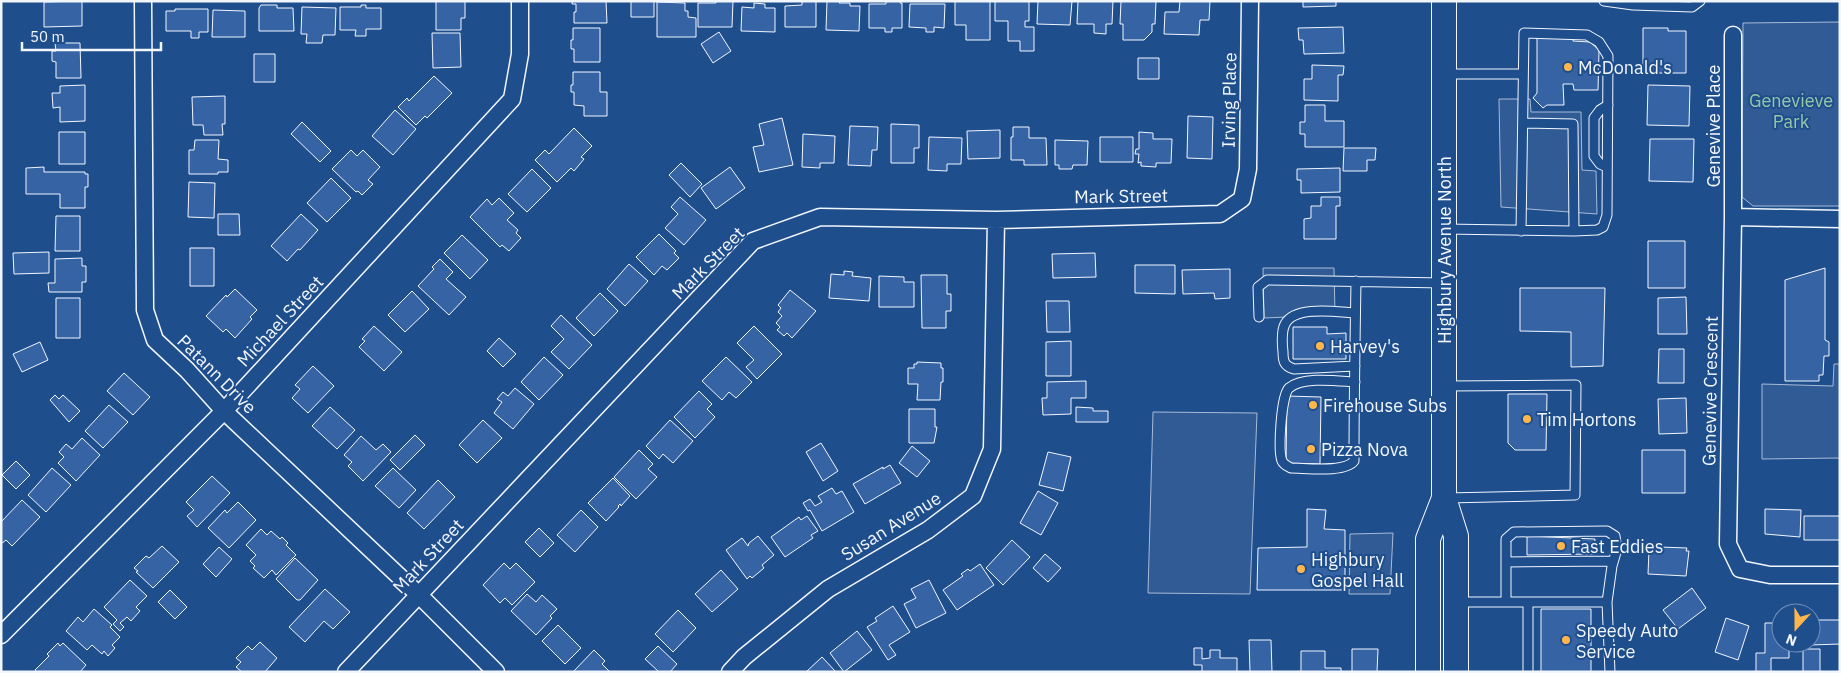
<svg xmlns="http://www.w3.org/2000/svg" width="1841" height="673" font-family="'IBM Plex Sans',sans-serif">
	<rect width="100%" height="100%" fill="#1f4e8c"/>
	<path fill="#305b95" stroke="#a8bbd7" d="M1840,22V206H1753L1742,197L1743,23Z
		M1499,99H1530L1531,112H1581L1582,170L1596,171L1597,214L1501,207Z
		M1263,268H1334L1335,315L1264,318Z
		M1834,364H1840V458L1762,459V384L1833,386Z
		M1153,412L1257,413L1250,594L1148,593Z
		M1393,533L1390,594H1349L1350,534Z"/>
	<path fill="#3563a3" stroke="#f2f6ff" d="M82,1V26L44,27V2Z
		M436,1H465V18H461V30H436Z
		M572,1H606L607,23H574V12H576V4H572Z
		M631,1H654V17H631Z
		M716,1H733L732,27H698V3H716Z
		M802,1H816V27H785V6L802,5Z
		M827,1H840L839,3H850V6H860L859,31L826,30Z
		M886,1H900V3H902V28H892V32H885V28H869V4H886Z
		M955,1H990V40H966V25H955Z
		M995,1H1029V21H1025V27H1034V51H1020V41H1008V21H995Z
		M1038,1H1072L1070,25L1037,24Z
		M1078,1H1113L1112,24H1106V34L1094,33V24H1077Z
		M1121,1H1156L1155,24H1152V32L1144,40H1123V24H1120Z
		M1180,1H1210L1209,20H1200L1199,35L1164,34L1165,12H1179Z
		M1303,1H1336V6L1303,7Z
		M657,2L685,3V11H688V17L696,18V37H657Z
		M754,3L765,4V8H775V32L741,31L742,7L754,8Z
		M910,4H945L944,28L934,27V32H926V28L909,27Z
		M261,5H277V8H293L294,31H259V8Z
		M361,5H366V8H381V29H366V36H355L356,30H340V7H361Z
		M302,7L336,8L335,35H323L322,43H306L307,34H301Z
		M175,9H208V32H199V38H191V31H166V11H175Z
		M213,10L245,11V37H212Z
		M1343,27L1344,53L1304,54L1303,40H1299L1298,28Z
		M573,28H600V62H574V49H571V40H573Z
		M1643,28H1668V31H1686V73H1643Z
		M719,32L731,51L713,63L701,44Z
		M432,33H460L461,67L433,68Z
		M1537,37L1573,38V41L1590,42L1599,50L1598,90H1574L1573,84H1563L1564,105H1547L1543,108L1533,98L1537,93Z
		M55,43H80L81,78H56V62L52,61V51H56Z
		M254,54H275V82H254Z
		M1138,58H1159V79H1138Z
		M1312,65L1344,66L1343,75H1338V101L1304,100V79H1312Z
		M573,72H600V92H607V116H584V106L574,105V92H571V85H573Z
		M434,76L452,93L427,118L425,116L416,125L398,107L407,98L409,101Z
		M85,85V121L60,122V107L53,108L52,93H60V86Z
		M1648,85L1690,86L1689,126L1647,125Z
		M225,96V124H222L223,135H204L203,125H193L192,97Z
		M1305,105H1325V121H1344V147H1305V134H1300V122H1305Z
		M395,110L416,129L393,155L372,136Z
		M1188,116L1213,117L1212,159L1187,158Z
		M782,118L793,165L759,172L753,147L764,145L759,124Z
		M302,122L331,151L320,162L291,134Z
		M891,124L919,125V148H914V163H891Z
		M850,126L878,127L877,150H872L871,166L848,165Z
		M1013,127H1029V138H1046L1047,165H1024V160H1011V137H1013Z
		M574,128L592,146L581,157L584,159L574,171L571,168L557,182L535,160L545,150L549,154Z
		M1000,130V158L968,159L967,131Z
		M59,132H85V164H59Z
		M1139,132L1153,133V139H1172L1171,163H1156V167L1141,166V162L1138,163L1139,154H1135L1136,149H1139Z
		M803,134L835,136L834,163H820V168L802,167Z
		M929,137L962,138L961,164H947V171L928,170Z
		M1100,137H1133V162H1100Z
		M1650,139H1694L1693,182L1649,181Z
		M195,140H219L218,159L228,160V172H218V174H189V150H194Z
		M1055,140L1088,141L1087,165H1073L1072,169H1059V165H1055Z
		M1344,148H1376L1375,160H1367V171H1343Z
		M351,150L357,156L363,150L380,167L368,180L373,184L362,195L358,191L356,192L332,169Z
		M681,163L702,184L690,197L669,175Z
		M44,167V172H85V174H88V187H85V208H60V194H26V168Z
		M730,167L745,188L716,209L701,188Z
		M1340,168V192L1301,193V180H1297V169Z
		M532,169L551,188L527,212L508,194Z
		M331,178L351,198L327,222L307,203Z
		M189,182L215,183L214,218L188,217Z
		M680,197L706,220L684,245L665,228L678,214L671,207Z
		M1321,197H1340V206H1336V239H1304V219L1311,218V206H1321Z
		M499,198L514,213L507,220L518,230L516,233L521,238L509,251L502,245L500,247L470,217L487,199L492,205Z
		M218,214H239L240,235H218Z
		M301,214L318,230L300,250L298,249L287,261L271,246Z
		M56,216H80V251H55Z
		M659,234L676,251L674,253L679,258L667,270L662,266L654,275L636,257Z
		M462,235L488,260L470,279L444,253Z
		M1648,241H1685V288H1648Z
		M190,248H214V286H190Z
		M49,252V273L14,274L13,253Z
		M1095,253L1096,277L1053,278L1052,254Z
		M82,258V266H86V282H82V292H49L48,283H55V259Z
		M440,259L453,272L446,279L466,297L449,315L418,286L434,269L432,267Z
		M629,264L648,281L625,306L607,289Z
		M1135,265H1175V294L1135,293Z
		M1825,268V340L1829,342V356H1824L1823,375H1819V381H1785V280Z
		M1230,269V298L1215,299L1214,293L1183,294L1182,270Z
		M844,271L853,272L852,276L871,278L869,301L829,298L831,274L844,275Z
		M921,275H947V294H951V311H946V328H922Z
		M879,276L904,277V282H914V307H879Z
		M1520,288H1605L1603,366L1571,367V332L1520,331Z
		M235,289L257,310L250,317L252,319L235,338L226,329L223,332L206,316L226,295L227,297Z
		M790,290L816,311L792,338L787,333L784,336L777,330L780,327L776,323L782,316L778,312L781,308L778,305Z
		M412,291L429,309L405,332L388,315Z
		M600,293L618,311L594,336L576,318Z
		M1686,297L1687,334H1658V298Z
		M56,298H80V338H56Z
		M1046,301H1069L1070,332H1047Z
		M561,315L592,345L569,369L551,352L564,339L551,326Z
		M374,326L402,352L384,371L359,347L365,341L362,339Z
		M754,326L782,354L757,379L746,367L754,360L737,343Z
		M1293,327H1327V334L1346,333V359H1293Z
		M499,338L516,354L503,367L487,351Z
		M1071,341V376H1046V342Z
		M40,342L48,360L22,372L13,354Z
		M1659,349H1684V383H1658Z
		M544,357L563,375L539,400L521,382Z
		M726,357L752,382L736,398L729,392L722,400L702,381Z
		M917,362L941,363V368H943V382H941L940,400H917L918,384H908V368H914V364H917Z
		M313,366L334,386L308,413L292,398L300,389L295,385Z
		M124,373L150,397L133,415L107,391Z
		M1086,381V398H1071V414L1043,415L1042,398H1047V382Z
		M515,388L534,404L513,429L494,413L502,402L497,399L503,392L508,396Z
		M699,391L712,404L707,409L715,417L695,438L674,417Z
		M1508,394H1547L1546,450H1515L1508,443Z
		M55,395L59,399L63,395L80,411L69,422L50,400Z
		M1287,396L1321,397L1320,464L1286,463Z
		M1686,398L1687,433L1659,434L1658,399Z
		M109,405L128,422L103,448L85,431Z
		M330,407L355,430L337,449L312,426Z
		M1076,407L1093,408V411H1108V422H1076Z
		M909,409H935V427H937L934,443H909Z
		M483,420L502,438L477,463L459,445Z
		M670,420L693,441L673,463L663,454L659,459L646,446Z
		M415,435L425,445L400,470L390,460Z
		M361,436L376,450L383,444L391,452L363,481L348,466L352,462L344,455Z
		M82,438L100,455L76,481L58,463L64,457L59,452L66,444L72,449Z
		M821,443L838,471L823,481L806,452Z
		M912,446L930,461L917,477L899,463Z
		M639,450L653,464L648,469L657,477L636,499L614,477Z
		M1642,450H1685V493H1642Z
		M1048,452L1071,457L1063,491L1039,485Z
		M16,461L30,475L16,489L2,475Z
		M890,465L901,483L865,504L853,484L883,467V469Z
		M52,468L71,485L46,512L28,495Z
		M393,468L416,490L399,508L375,486Z
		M212,476L230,493L197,527L187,516L194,510L186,502Z
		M613,478L630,496L621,506L620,504L618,506L619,507L606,521L588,503Z
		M438,480L455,497L424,529L407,513Z
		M832,488L836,494L842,491L854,512L822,531L810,510L808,511L803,503L810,499L815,506L822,502L818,496Z
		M1038,491L1058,503L1041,535L1020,523Z
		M22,500L40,517L12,546L6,540L1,544V522Z
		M238,502L256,520L229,548L208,528L225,510L227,513Z
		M1307,509L1326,510L1324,529L1345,530V590H1257L1258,548L1307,547Z
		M1765,509L1801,510L1800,537L1765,534Z
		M581,510L598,527L575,552L557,535Z
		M807,516L818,531L811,535L813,538L785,557L771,537L799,517L801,520Z
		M1804,516H1840V540H1804Z
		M539,528L554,543L540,557L525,542Z
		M261,529L267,535L271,531L280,539L282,537L288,543L286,545L296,555L276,575L272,570L264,578L253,568L255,566L250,561L256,555L246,545Z
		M758,536L774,555L762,565L764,568L752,578L750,576L747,579L726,550L742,538L748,546L749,543Z
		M1527,536L1595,539L1594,554L1527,555Z
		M1012,540L1030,557L1003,585L986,568Z
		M162,546L179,562L153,588L136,572L138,571L134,568L146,556L149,558Z
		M219,547L232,559L216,577L203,564Z
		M1660,547L1687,548L1686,551H1689L1686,576L1648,574L1649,550H1660Z
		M1045,554L1061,568L1048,582L1033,568Z
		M295,558L318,580L300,600H297L276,579Z
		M504,563L510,569L516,563L535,582L512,605L505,598L500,603L483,585Z
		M980,564L994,585L957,610L943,590L963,576L961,574L968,569L970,571Z
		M721,570L738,589L712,612L695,594Z
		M130,580L147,596L136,607L140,611L131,621L127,617L120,623L124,627L120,631L113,624L117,620L104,607Z
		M929,580L946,613L916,628L904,604L916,598L911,589Z
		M1692,588L1706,608L1678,629L1663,610Z
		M325,589L350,612L333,629L324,621L305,642L289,627Z
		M170,590L187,607L175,619L158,602Z
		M527,594L536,602L542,595L557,609L550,616L552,618L536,635L511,611Z
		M893,606L910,632L889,645L896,655L888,660L867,627L877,621L875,618Z
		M94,609L112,625L110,627L120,637L112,645L115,648L108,656L104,651L102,654L92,645L87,650L66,631L78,617L83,622Z
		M1541,609H1591V672H1541Z
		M678,610L696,628L673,652L655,634Z
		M1726,618L1749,626L1738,660L1715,652Z
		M1811,620H1840V644L1810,645Z
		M1765,623H1781V643H1800V650H1789V658H1771V672H1756V653H1765Z
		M558,625L581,648L565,664L542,641Z
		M857,631L872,650L844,672L830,653Z
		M1249,640H1271L1272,672H1250Z
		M260,642L277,658L265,672H242L236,667L241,662L236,658L248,646L252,650Z
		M58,643L60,646L63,643L86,665L80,672H37L35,670L49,656L47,654Z
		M658,646L677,664L670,672H659L645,659Z
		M1194,648H1202V659L1210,658V650H1220V658H1237V672H1202V665H1194Z
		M1352,649H1378L1377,672H1352Z
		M1803,649H1820V672H1803Z
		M594,650L605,661L602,664L610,672H573Z
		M1301,651H1325V668H1341V672H1301Z
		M822,657L836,672H806Z"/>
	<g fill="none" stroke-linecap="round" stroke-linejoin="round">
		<g stroke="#f2f6ff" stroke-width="11">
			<path id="service" d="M1604,1L1633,5L1692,7L1700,1
				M1446,74H1523
				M1607,167L1600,164L1594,156V118L1600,110L1608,105
				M1444,229L1574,231L1573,124L1523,123
				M1521,231L1524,33L1587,35L1599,42L1608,56L1607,215L1603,227L1597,230L1574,231
				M1259,317L1258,287L1267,280L1444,283
				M1355,366L1294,369C1284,366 1283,361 1283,352C1282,343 1281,332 1285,324C1295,305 1337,312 1355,313
				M1355,382C1338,381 1303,376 1289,388C1281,395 1278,451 1282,461C1284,465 1287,466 1291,468C1306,468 1345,473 1354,461C1354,401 1355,341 1356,281
				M1445,386L1576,385L1575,495L1447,498
				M1506,562L1613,561
				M1457,602H1607L1610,672
				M1506,602V539L1514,532L1607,531L1615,536L1617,549L1612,566L1607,602
				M1528,602V671"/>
		</g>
		<g stroke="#f2f6ff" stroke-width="19">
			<path id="minor" d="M143,1L145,310L155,340L187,370L224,411L419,595L496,672
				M1733,217V35
				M1840,219L1733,217L1728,544L1740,569L1770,575H1840
				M1,635L224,411L512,99L520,54V1
				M346,672L753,241L820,217L996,220L1220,214L1242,199L1248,169L1250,1
				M730,672L744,657L828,589L928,530L973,496L992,449L996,220"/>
		</g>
		<g stroke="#f2f6ff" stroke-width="26">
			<path id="secondary" d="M1444,1V498L1456,536V672
				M1428,672V539L1444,498"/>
		</g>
		<use href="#service" stroke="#1f4e8c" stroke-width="9"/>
		<use href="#minor" stroke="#1f4e8c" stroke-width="16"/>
		<use href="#secondary" stroke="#1f4e8c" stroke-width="24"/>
	</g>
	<g fill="#ffb74d" stroke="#1f4e8c" stroke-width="2">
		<circle cx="1568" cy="67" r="5"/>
		<circle cx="1320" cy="346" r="5"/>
		<circle cx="1313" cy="405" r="5"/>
		<circle cx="1527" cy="419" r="5"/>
		<circle cx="1311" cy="449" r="5"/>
		<circle cx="1561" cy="546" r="5"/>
		<circle cx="1301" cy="569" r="5"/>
		<circle cx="1566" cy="640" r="5"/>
	</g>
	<g text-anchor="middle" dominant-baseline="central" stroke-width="4" stroke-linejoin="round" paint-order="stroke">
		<g font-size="18" fill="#f2f6ff" stroke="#1f4e8c" text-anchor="start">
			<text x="1578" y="67">McDonald's</text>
			<text x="1330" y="346">Harvey's</text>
			<text x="1323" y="405">Firehouse Subs</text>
			<text x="1537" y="419">Tim Hortons</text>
			<text x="1321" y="449">Pizza Nova</text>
			<text x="1571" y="546">Fast Eddies</text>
			<text x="1311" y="559">Highbury<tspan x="1311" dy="21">Gospel Hall</tspan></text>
			<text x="1576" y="630">Speedy Auto<tspan x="1576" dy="21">Service</tspan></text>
		</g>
		<g font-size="18" fill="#f2f6ff" stroke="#1f4e8c">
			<text transform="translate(1229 100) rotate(-89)">Irving Place</text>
			<text transform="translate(1713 126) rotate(-90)">Genevive Place</text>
			<text transform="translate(1121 196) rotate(-1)">Mark Street</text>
			<text transform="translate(1444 250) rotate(-90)">Highbury Avenue North</text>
			<text transform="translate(708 263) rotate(-45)">Mark Street</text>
			<text transform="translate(280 321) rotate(-47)">Michael Street</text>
			<text transform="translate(217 374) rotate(45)">Patann Drive</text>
			<text transform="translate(1710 391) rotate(-89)">Genevive Crescent</text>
			<text transform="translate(891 526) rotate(-32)">Susan Avenue</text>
			<text transform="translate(428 556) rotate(-47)">Mark Street</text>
		</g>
		<g font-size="18" fill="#97c8a6" stroke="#1f4e8c">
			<text x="1791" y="100">Genevieve<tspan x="1791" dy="21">Park</tspan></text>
		</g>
	</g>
	<rect width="1841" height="673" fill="none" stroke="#f2f6ff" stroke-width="5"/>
	<g transform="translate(1796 628) rotate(201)"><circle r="24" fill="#1f4e8c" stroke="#7391ba"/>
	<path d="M0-4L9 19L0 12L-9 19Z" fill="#ffb74d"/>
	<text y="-8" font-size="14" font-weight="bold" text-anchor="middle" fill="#f2f6ff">N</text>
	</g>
	<path d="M22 42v8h139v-8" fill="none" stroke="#f2f6ff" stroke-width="2.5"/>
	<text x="30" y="42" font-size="15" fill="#f2f6ff" stroke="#1f4e8c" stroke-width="4" paint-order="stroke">50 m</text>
</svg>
